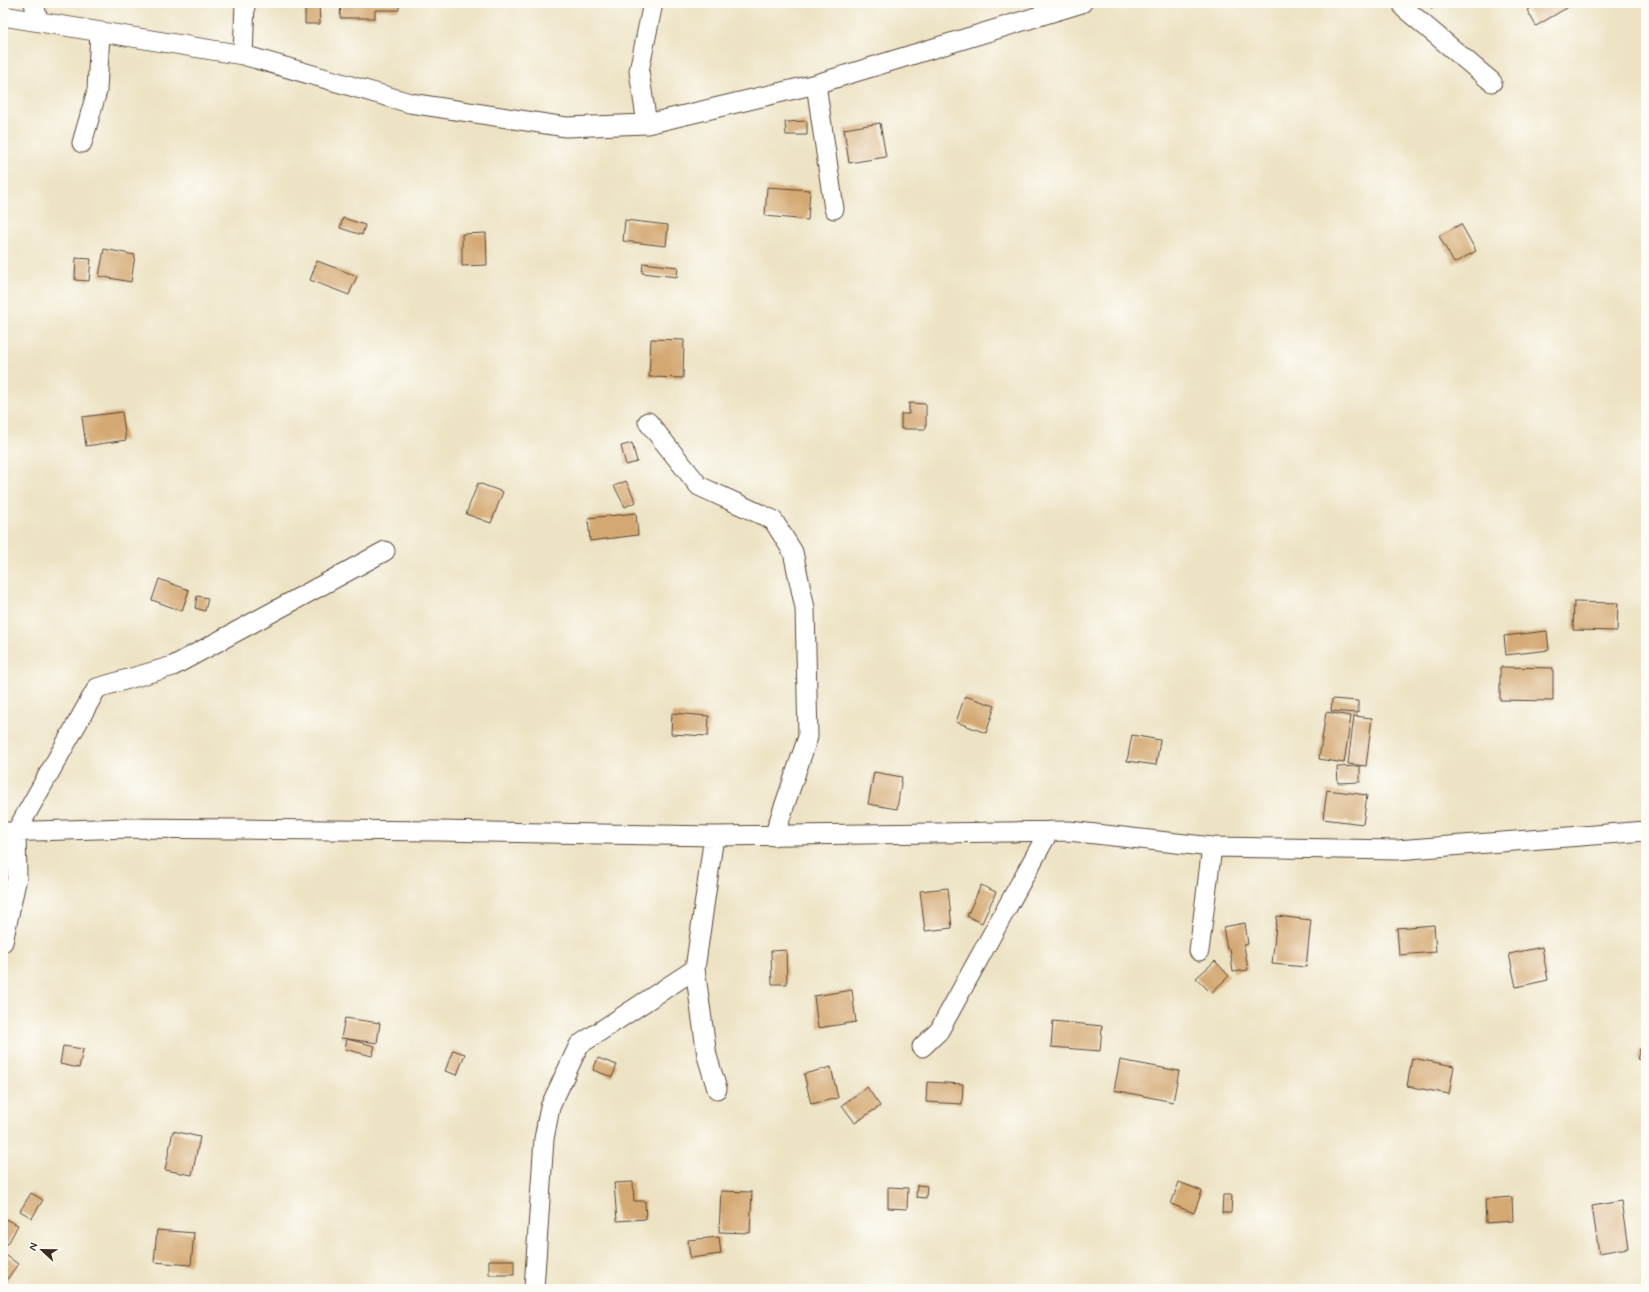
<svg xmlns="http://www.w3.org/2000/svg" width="1649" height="1292" font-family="Mynerve,sans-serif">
	<rect width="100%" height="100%" fill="#fdfcf7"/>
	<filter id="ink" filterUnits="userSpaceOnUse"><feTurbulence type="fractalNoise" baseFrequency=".025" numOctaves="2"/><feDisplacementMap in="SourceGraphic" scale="8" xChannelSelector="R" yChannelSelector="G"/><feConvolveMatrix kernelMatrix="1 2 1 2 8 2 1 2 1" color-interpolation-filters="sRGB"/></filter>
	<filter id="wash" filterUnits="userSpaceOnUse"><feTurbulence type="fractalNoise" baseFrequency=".012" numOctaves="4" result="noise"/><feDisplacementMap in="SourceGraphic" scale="16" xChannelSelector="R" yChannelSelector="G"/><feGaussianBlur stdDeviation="0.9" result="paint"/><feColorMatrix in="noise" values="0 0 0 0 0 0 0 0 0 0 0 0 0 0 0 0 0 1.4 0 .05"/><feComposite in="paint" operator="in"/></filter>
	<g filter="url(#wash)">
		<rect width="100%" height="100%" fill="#ede3c4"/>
		<g id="blocks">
			<path fill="#d4a872" d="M305,3H319L320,24H305Z
				M341,3H399V10H375V18H340Z
				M1430,3H1460V4L1431,8Z
				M1540,3H1575L1536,26L1527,10Z
				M807,121V135H786L785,122Z
				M880,123L886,157L849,163L844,129Z
				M767,187L810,190L808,220L765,216Z
				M343,218L365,225L362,235L340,228Z
				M625,220L668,225L666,246L623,241Z
				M1461,224L1476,251L1454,263L1439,236Z
				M486,233L487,265L462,266V234Z
				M104,249L135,255L131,282L99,276Z
				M76,258L91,259L89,281L75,280Z
				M317,261L357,276L349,295L310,280Z
				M643,263L678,267L677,277L642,273Z
				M651,339L684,340L683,378L649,377Z
				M909,403L926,404V429H901V414H909Z
				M122,412L126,440L86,446L82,417Z
				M632,443L637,462L626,465L621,446Z
				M626,481L636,502L625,507L614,486Z
				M478,483L503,492L491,523L466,514Z
				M636,513L638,535L590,541L588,518Z
				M159,579L189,590L182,611L152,600Z
				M197,596L208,598L205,611L195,608Z
				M1574,602L1618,603L1617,631L1573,630Z
				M1547,631L1549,650L1506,655L1504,636Z
				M1500,667L1553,668V701L1500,700Z
				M965,696L995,706L986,733L956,722Z
				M1332,699L1358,701V713L1331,711Z
				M1326,712L1351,716L1344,763L1319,759Z
				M672,713L709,716L708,736L671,734Z
				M1354,716L1372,718L1366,766L1348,764Z
				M1132,735L1160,740L1156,765L1127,761Z
				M1360,766V782L1338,783L1337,767Z
				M874,772L902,777L897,809L868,804Z
				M1327,790L1367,795L1363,824L1323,819Z
				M981,885L996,892L982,923L967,916Z
				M948,888L952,928L925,931L920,891Z
				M1277,916L1311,920L1306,967L1272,964Z
				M1245,923L1248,944L1244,945L1248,970L1233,972L1230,949H1227L1223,927Z
				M1434,925L1436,952L1399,955L1397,928Z
				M1542,947L1548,980L1516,987L1509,954Z
				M786,950L787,984H772L771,951Z
				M1215,961L1229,976L1211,993L1196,978Z
				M852,990L856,1022L818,1028L814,996Z
				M345,1018L380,1023L377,1043L341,1038Z
				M1053,1021L1102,1026L1100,1051L1051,1047Z
				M347,1039L375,1046L372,1056L345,1049Z
				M63,1046L83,1049L79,1068L60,1064Z
				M1640,1049L1646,1051L1645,1061L1637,1059Z
				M453,1050L465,1054L457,1075L445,1071Z
				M598,1058L617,1065L612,1077L593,1070Z
				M1412,1058L1454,1066L1449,1094L1407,1086Z
				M1120,1060L1179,1071L1173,1102L1114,1090Z
				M831,1067L838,1098L811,1104L804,1074Z
				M927,1082L963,1084L962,1104L926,1102Z
				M867,1087L880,1106L855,1123L842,1105Z
				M173,1131L200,1137L192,1175L165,1170Z
				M633,1182L634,1201H645L646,1219L617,1221L614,1183Z
				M1179,1182L1202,1191L1194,1213L1171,1204Z
				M917,1185L927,1186L926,1198L916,1197Z
				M888,1187L908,1188L907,1209L888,1208Z
				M721,1191L752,1192L750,1233L719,1232Z
				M31,1193L43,1200L32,1218L20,1211Z
				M1223,1195H1232L1231,1213H1222Z
				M1512,1197L1513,1221L1486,1223L1485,1199Z
				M1621,1201L1628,1248L1599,1253L1592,1206Z
				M3,1218L18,1225L8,1244L3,1242Z
				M157,1230L194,1233L191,1265L154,1262Z
				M719,1237L721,1254L690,1258L688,1240Z
				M3,1253L18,1264L3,1285Z
				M489,1260H514V1275H489Z"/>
		</g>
	</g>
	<g filter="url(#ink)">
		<use href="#blocks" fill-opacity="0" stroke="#564637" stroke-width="1"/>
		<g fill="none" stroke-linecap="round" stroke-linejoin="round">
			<g stroke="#564637" stroke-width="21">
				<path id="minor" d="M34,3L38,21
					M1403,3L1404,8L1492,82
					M3,16L243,55L410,103L566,127L647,124L816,84L1082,3
					M243,55L245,3
					M816,84L834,209
					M647,124L639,71L653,3
					M82,143L97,91L100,32
					M648,422L699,486L773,520L793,552L805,608L808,737L774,836
					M3,832L129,828L439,831L714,836L1069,831L1212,847L1397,850L1646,831
					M714,836L695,969L707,1056L717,1089
					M3,942L17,877L16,832L97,688L173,666L385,551
					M1199,951L1212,847
					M922,1047L939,1031L1049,831
					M534,1289L544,1139L550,1107L579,1045L695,969"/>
			</g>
			<use href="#minor" stroke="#fff" stroke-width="19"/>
		</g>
	</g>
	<rect width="1649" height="1292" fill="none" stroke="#fdfcf7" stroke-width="16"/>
	<g transform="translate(42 1250) rotate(292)" stroke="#fdfcf7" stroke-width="3" paint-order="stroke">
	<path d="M0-3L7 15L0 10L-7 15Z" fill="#3b2a1e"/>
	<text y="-6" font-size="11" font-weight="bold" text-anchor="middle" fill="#3b2a1e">N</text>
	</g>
</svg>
